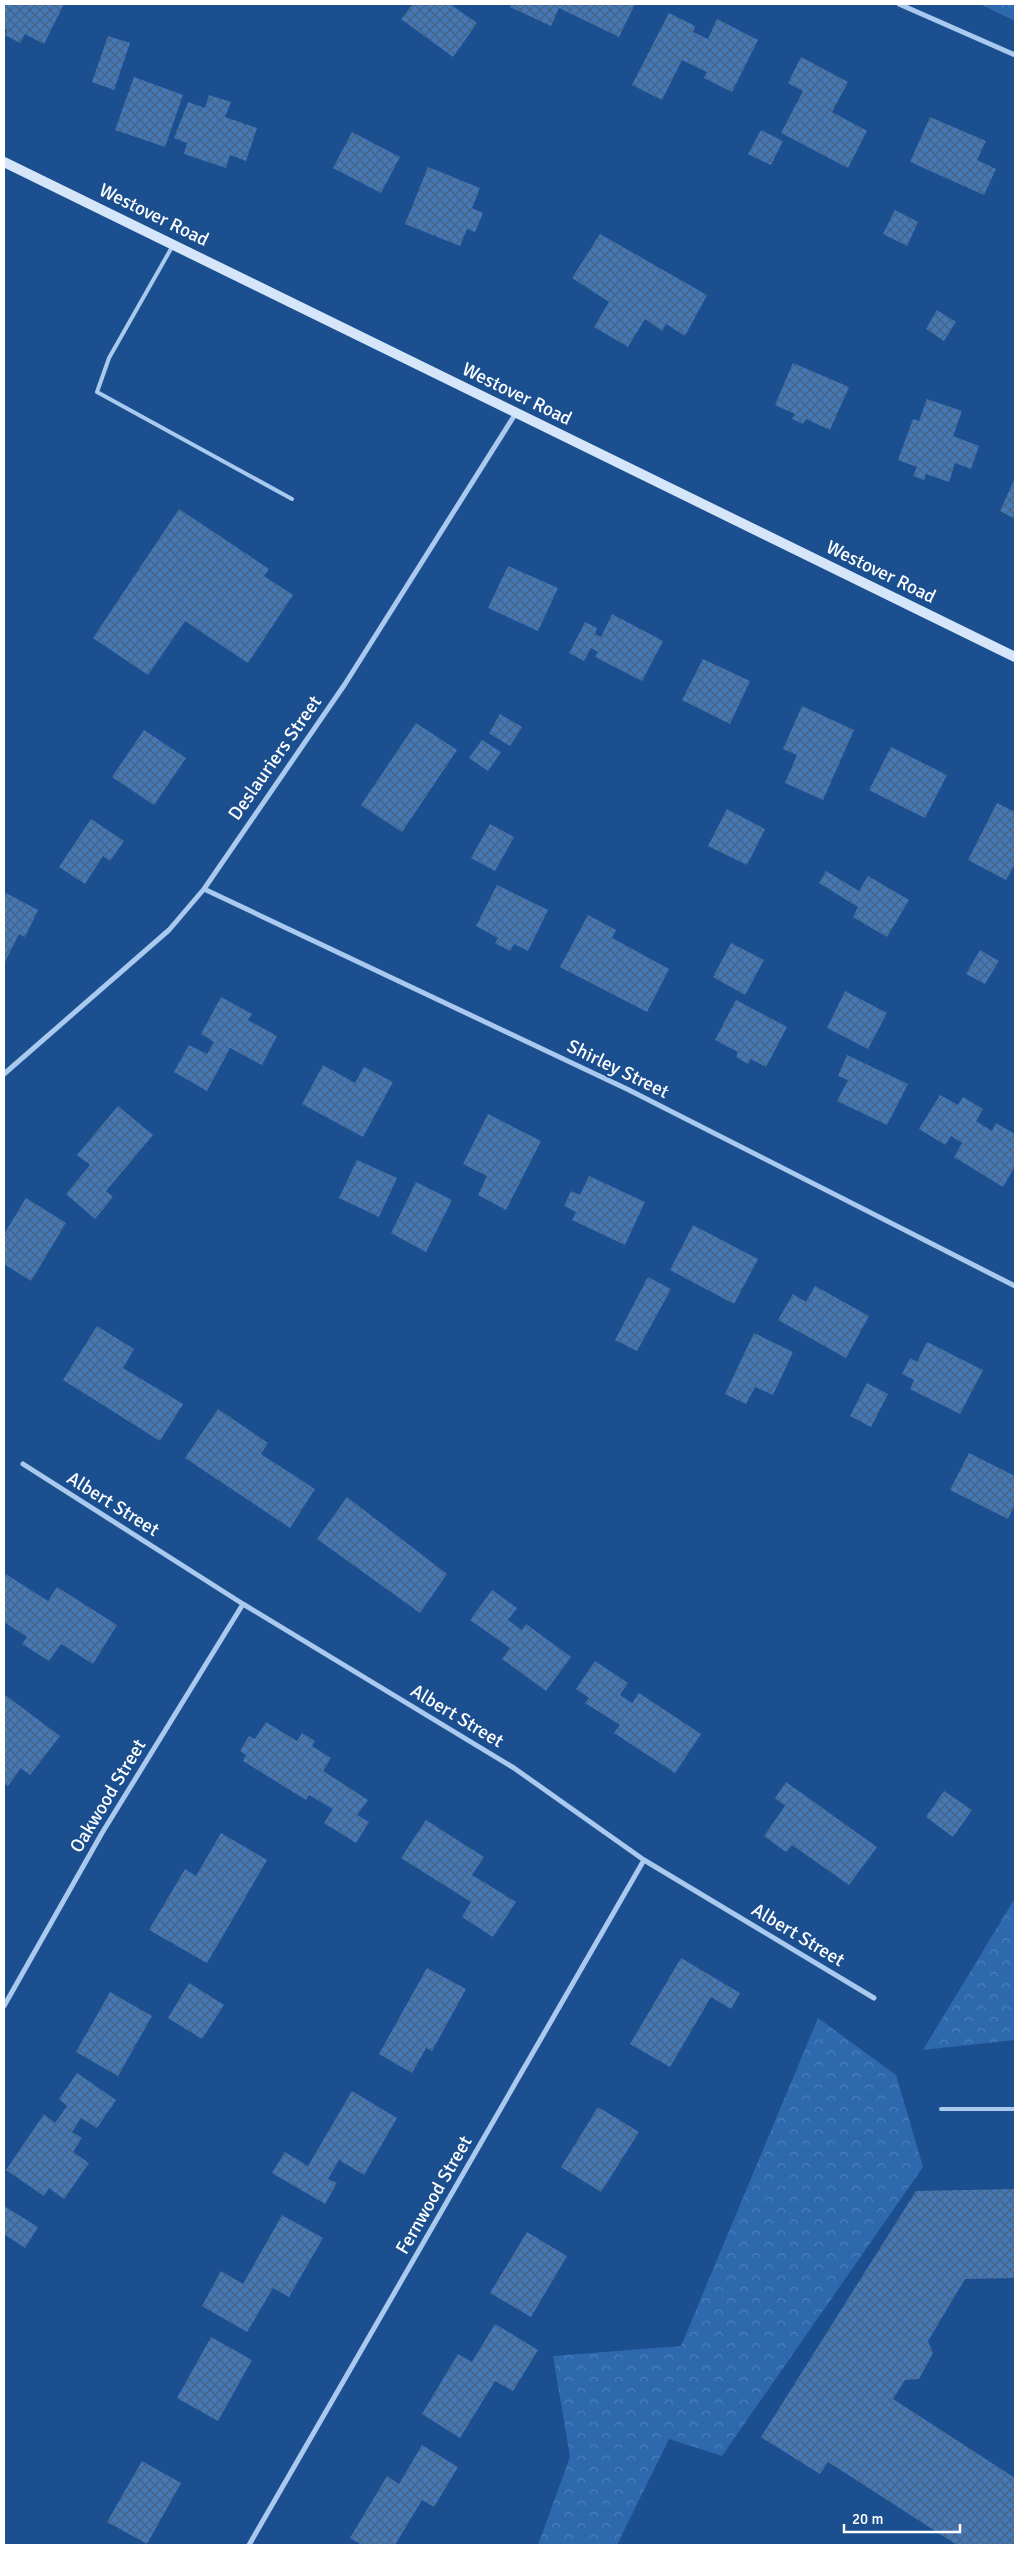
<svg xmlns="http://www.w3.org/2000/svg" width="1019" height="2549" font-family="Signika,sans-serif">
	<defs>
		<pattern id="forest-crowns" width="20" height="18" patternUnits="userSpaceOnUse" patternTransform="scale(1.25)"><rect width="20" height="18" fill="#2e69ad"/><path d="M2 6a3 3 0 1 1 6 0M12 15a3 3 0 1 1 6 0" fill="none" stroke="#4d80b9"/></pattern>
		<pattern id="building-cross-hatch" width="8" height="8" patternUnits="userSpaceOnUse" patternTransform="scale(1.25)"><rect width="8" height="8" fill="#4478b7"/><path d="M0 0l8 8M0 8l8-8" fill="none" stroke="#486282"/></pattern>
	</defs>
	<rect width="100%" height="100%" fill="#1b4f8f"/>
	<path fill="url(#forest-crowns)" d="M980,4H1015V21Z
		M1015,1898V2040L923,2050Z
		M818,2018L896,2075L923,2167L722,2456L669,2439L617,2545H538L570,2457L553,2356L681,2346Z"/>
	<path fill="url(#building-cross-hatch)" d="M4,4H64L44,44L25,34L20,43L5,35L7,30L4,28Z
		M413,4H450L477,23L453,57L401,19Z
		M512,4H635L619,37L559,8L551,26L510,7Z
		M669,13L695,26L693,32L708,39L717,19L758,40L732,92L704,78L707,72L682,60L662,100L632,85Z
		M108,36L130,43L114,90L92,82Z
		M801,57L848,82L832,112L867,131L848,168L781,133L803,91L788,83Z
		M134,77L183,95L165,147L115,130Z
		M209,95L231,102L225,117L257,128L246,161L230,155L226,168L184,154L187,143L174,138L188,102L205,108Z
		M930,117L986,141L977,160L996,169L984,195L910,162Z
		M761,130L783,141L771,165L748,154Z
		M352,132L400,157L381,193L333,168Z
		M428,167L480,188L472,208L483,213L475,232L467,229L460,246L405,224Z
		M895,210L918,222L907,246L883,234Z
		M600,234L707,295L685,336L666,324L662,331L645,319L628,347L594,327L609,302L572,278Z
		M937,310L956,322L944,341L926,329Z
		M793,363L849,387L830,430L806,419L803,424L792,419L795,414L775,405Z
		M927,399L962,411L953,436L979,446L971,469L955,463L949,482L926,474L924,480L913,476L917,467L898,460L913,419L919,421Z
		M1015,478V519L1000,511Z
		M179,509L269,569L264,576L293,595L248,663L185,621L148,675L93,638Z
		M508,566L558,588L538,631L488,608Z
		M612,614L663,641L642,681L595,657L598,652L591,648L584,661L569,653L585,622L597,628L595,634L601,637Z
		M703,659L750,681L730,724L682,700Z
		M802,706L854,730L823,800L785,783L797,755L783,749Z
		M500,714L522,727L510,746L489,733Z
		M416,723L457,750L402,832L361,805Z
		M144,730L186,758L154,805L112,777Z
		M482,740L501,752L488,771L469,758Z
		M891,747L947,775L925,818L869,790Z
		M997,803L1015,812V864L1006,880L968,860Z
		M727,809L765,829L747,865L708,846Z
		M91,819L124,841L110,861L103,856L85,884L59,867Z
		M490,824L514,837L495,871L471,858Z
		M826,871L859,891L868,876L909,900L887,937L853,917L858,907L819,883Z
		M497,885L548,910L528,951L514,944L510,951L495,943L498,938L476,926Z
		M4,892L38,910L25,937L19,934L4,964Z
		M588,915L616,930L612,938L669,969L647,1012L560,967Z
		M731,943L764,960L745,995L713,977Z
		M980,950L999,961L985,984L966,974Z
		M845,991L887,1013L868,1049L827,1028Z
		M221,997L252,1014L248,1020L277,1036L262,1065L230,1048L207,1091L174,1072L189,1045L207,1054L214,1042L201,1034Z
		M736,1000L787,1027L766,1067L751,1059L748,1064L736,1057L738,1052L715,1040Z
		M847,1055L908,1084L887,1125L837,1101L848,1080L838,1076Z
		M323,1065L355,1083L364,1067L393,1082L363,1137L302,1104Z
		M940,1095L958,1105L963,1097L983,1109L976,1121L992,1131L996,1123L1015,1134V1166L1003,1187L954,1157L962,1143L951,1136L945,1145L919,1129Z
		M118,1106L153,1135L106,1191L113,1197L95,1219L66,1194L90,1165L77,1155Z
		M488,1114L541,1141L506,1210L478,1195L487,1176L463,1164Z
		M357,1160L397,1178L379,1217L339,1198Z
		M589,1176L645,1202L625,1245L572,1220L576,1212L564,1206L571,1191L580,1195Z
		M416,1182L452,1200L426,1252L391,1233Z
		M26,1198L66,1223L31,1281L4,1264V1234Z
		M693,1225L758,1259L734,1304L670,1270Z
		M648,1277L671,1289L637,1351L615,1340Z
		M815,1286L869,1316L846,1358L778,1320L793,1294L806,1302Z
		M97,1326L134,1349L123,1368L183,1404L160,1441L63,1380Z
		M754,1333L793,1352L773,1395L755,1387L746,1404L725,1394Z
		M927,1342L983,1370L960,1414L910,1389L914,1380L902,1374L910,1358L917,1362Z
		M867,1383L888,1394L871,1427L850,1416Z
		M218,1409L268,1443L261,1454L315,1489L290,1528L185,1458Z
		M969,1453L1015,1476V1504L1008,1519L950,1490Z
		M347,1497L447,1574L420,1613L317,1539Z
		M4,1573L48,1601L57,1587L117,1625L93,1664L61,1644L49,1661L22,1644L27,1637L4,1622Z
		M492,1590L517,1608L508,1620L522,1630L526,1624L571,1657L546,1691L502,1659L510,1648L470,1620Z
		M595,1661L628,1683L620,1695L632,1703L639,1693L701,1734L675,1773L614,1733L620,1725L585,1703L589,1698L576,1689Z
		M4,1694L60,1736L30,1775L21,1768L8,1786L4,1783Z
		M266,1722L297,1741L302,1733L315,1741L312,1746L331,1758L323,1771L368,1800L357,1815L369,1822L356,1843L324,1823L333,1809L309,1795L306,1800L243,1761L246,1755L240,1751L249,1736L255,1739Z
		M786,1782L877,1847L849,1885L792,1845L786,1852L764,1836L785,1806L775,1798Z
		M944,1791L972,1810L953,1837L926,1817Z
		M426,1820L484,1857L472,1875L516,1902L493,1937L462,1917L471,1902L401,1858Z
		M221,1833L267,1860L207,1963L149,1930L185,1869L196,1876Z
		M681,1958L740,1993L731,2009L711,1997L670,2067L630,2044Z
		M427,1968L466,1989L432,2051L426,2048L412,2073L379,2054Z
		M189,1983L224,2005L202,2039L168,2018Z
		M110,1992L152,2016L118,2076L76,2052Z
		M77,2073L116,2100L97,2128L81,2118L72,2132L82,2138L73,2152L89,2163L64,2199L49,2188L44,2196L6,2170L44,2114L55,2123L67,2106L59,2099Z
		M352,2091L397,2118L364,2175L339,2160L328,2179L337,2183L325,2204L272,2173L285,2152L308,2166Z
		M598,2107L639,2132L601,2192L561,2167Z
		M1015,2189V2278L965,2279L928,2341L933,2353L919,2379L905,2380L893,2399L1015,2478V2545H957L828,2462L820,2474L761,2437L916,2191Z
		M4,2206L38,2227L25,2248L4,2234Z
		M282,2215L323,2238L289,2297L273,2288L247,2332L202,2306L221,2271L243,2284Z
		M527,2232L567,2256L531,2317L490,2293Z
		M495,2324L538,2350L513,2391L495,2381L460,2438L422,2414L458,2354L472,2362Z
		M211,2337L252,2360L218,2421L177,2398Z
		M422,2445L458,2467L434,2507L422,2500L395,2545H362L350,2538L387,2476L399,2484Z
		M142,2461L181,2483L147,2544L107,2522Z"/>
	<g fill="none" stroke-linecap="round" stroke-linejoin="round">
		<path stroke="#a9c9ee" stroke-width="4" d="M172,247L109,358L97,392L292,499
			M941,2109H1015"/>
		<path stroke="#a9c9ee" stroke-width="5" d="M899,4L1015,55
			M204,889L629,1090L1015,1286
			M4,1074L169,930L204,889L345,684L516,413
			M23,1464L243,1604L514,1768L644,1860L874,1998
			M4,2006L102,1833L243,1604
			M249,2545L644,1860"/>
		<path stroke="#d6e6fa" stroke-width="10" d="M4,162L1015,657"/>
	</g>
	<g text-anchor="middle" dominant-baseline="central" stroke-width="4" stroke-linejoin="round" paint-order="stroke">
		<g font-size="19" fill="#fff" stroke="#1b4f8f">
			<text transform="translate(154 215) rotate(26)">Westover Road</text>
			<text transform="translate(517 394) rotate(26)">Westover Road</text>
			<text transform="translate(881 572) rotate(26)">Westover Road</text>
			<text transform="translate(275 758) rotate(-55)">Deslauriers Street</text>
			<text transform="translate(618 1069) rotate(26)">Shirley Street</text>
			<text transform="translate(113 1504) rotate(32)">Albert Street</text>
			<text transform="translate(457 1716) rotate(31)">Albert Street</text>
			<text transform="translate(108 1796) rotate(-59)">Oakwood Street</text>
			<text transform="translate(798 1935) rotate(31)">Albert Street</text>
			<text transform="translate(434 2195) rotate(-60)">Fernwood Street</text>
		</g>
	</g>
	<rect width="1019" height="2549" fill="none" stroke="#ffffff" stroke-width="10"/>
	<path d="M844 2524v8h116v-8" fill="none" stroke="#ffffff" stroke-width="2.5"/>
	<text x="852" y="2524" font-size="15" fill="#ffffff" stroke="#1b4f8f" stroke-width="4" paint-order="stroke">20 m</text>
</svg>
